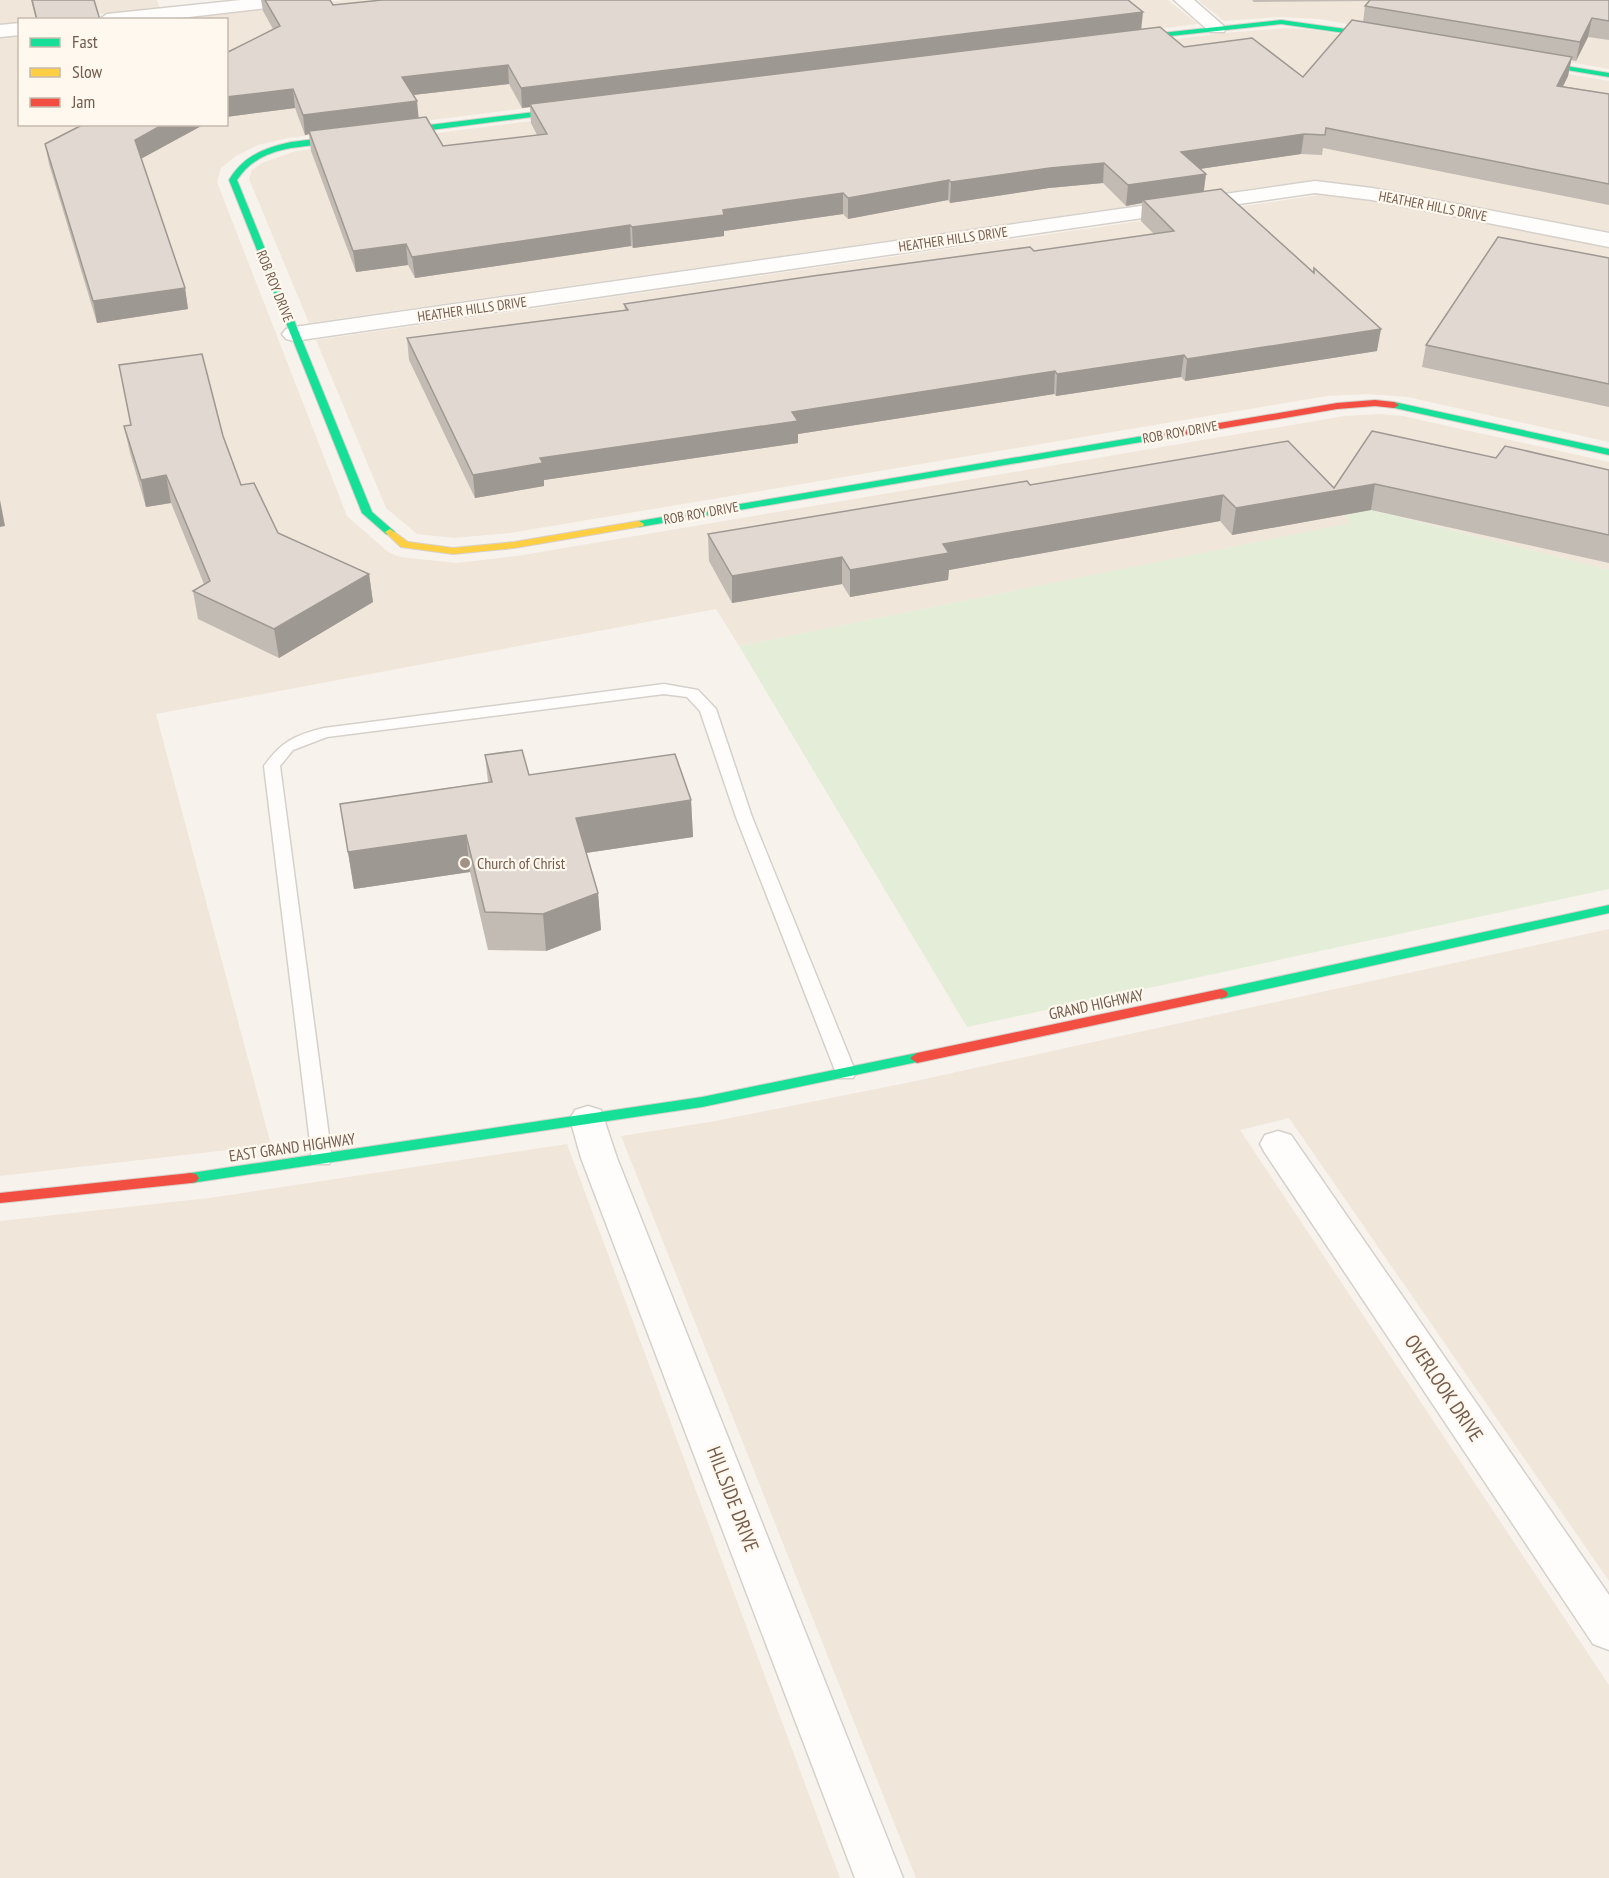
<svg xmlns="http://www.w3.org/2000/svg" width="1609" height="1878" font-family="'PT Sans Narrow',sans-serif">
	<rect width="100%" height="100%" fill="#f7f3ec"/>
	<path fill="#f0e6da" d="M0,0H157L160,8L54,19L20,20L19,23L0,25Z
		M346,0H1168L1198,24L288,138L258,145L236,156L221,168L217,182L347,516L388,552L400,557L456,563L517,556L1345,416L1380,414L1403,416L1609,462V570L1329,499L1352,523L739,646L716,609L156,714L271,1145L0,1176V37L19,35L20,124H226V20L162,19Z
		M1198,0H1609V69L1319,19L1279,17L1224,21Z
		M1286,28L1314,30L1609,81V232L1375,187L1313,180L309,323L249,179L252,170L262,163L296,151L1224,33Z
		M1320,195L1369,200L1609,247V442L1407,397L1368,394L1327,396L510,533L454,538L417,534L386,508L316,340Z
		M1609,929V1581L1289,1118L1240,1130L1609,1685V1878H916L621,1136L710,1122L911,1082Z
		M567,1144L840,1878H0V1221L209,1198Z"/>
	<path fill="#e4edd8" d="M1328,499L1609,570V889L967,1027L739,646L1351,523Z"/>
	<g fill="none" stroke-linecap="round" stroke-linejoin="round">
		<g stroke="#d6d0ca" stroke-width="3">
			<path id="lane" d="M664,684L698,690L716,709L752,817L856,1073L853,1078H839L836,1073L736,817L700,711L687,697L664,694L327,737L293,750L280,766L332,1159L329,1164H315L312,1159L264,766C281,742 295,735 324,728Z"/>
		</g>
		<g stroke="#d6d0ca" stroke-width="3">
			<path id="street" d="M241,0H301L292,5L163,20H98L107,14Z
				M1174,0H1194L1226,28L1224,32H1210Z
				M20,23V35L0,37V25Z
				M1315,181L1372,188L1609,233V247L1372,200L1315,193L294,341L286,339L282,334L286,329L294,327Z
				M588,1106L601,1110L617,1158L903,1878H855L581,1158L570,1119L575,1110Z
				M1278,1131L1291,1135L1609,1595V1650L1593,1644L1265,1153L1260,1144L1265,1135Z"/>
		</g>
		<g stroke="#d7d0ca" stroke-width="2">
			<path id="fast" d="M1281,20L1388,35L1392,37L1388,39L1281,24L1124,41L1120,39L1124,37Z
				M1522,59L1609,73V77L1525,63H1522Z
				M576,107H579V111L291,148C269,152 250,160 237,180L372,512L395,532L390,535L386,534L362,513L229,180C243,156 264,148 291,142Z
				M1394,402L1609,449V455L1390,407L1389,405Z
				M1155,434L1159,435V439L639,527L634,524L639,521Z
				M1609,905V913L1221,999L1214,994L1221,989Z
				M917,1053L922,1055L924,1058L922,1061L702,1107L191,1183L186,1182L183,1178L186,1174L191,1173L702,1097Z"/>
		</g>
		<g stroke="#d7d0ca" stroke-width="2">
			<path id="slow" d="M639,521L644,524L643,526L514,548L453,554L401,547L385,532L390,529L408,542L453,548L514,542Z"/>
		</g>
		<g stroke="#d7d0ca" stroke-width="2">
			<path id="jam" d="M1375,400L1394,402L1399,405L1394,408L1375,406L1337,409L1155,440L1150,437L1155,434L1337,403Z
				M1221,989L1226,991L1228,994L1226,997L917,1063L910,1058L917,1053Z
				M191,1173L196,1174L199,1178L196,1182L191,1183L0,1203V1193Z"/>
		</g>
		<use href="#lane" fill="#fefdfc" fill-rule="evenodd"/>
		<use href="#street" fill="#fefdfc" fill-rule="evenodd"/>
		<use href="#fast" fill="#16e098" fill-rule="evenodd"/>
		<use href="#slow" fill="#ffcf43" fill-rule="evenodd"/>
		<use href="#jam" fill="#f24e42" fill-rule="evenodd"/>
	</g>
	<path fill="#c2bbb4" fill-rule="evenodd" d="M31,0H94L100,20H36Z
		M261,0H330L333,5L1141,29L1184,47L1303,77L1363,22L1365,6L1370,1L1254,2L1252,0H1609V40L1588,37L1576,61L1571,60L1568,76L1563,86L1609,94V205L1323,148L1322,155L1301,154L1200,169L1206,174L1204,191L1313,273L1314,268L1377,351L1185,381L1181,377L1056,396L1054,394L798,434V443L544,480V486L475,498L409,360L407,338L625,310L624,304L1034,251L1154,234L1141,221L1142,203L1126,206L1103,183L1049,188L950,203L948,200L848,219L843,214L724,231V236L633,248L631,246L415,278L408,265L356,272L311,151L309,134L305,135L295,108L226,117V53L273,29L263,11ZM509,84L522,108L530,107L531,123L537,135L443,146L418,117L413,95Z
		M84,124H205L141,158L185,288L188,309L97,323L49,164L45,144Z
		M1609,258V407L1422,367L1426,345Z
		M124,426L223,436L241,485L278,533L369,574L373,602L279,658L198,619L193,591L204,584L171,503L146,507L130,453Z
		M1496,458L1609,470V563L1371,510L1232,535L1220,521L949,570L948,580L850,597L842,584L732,603L709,561L708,534L1030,485L1334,488Z
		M485,755L529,775L691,800L693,837L586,853L598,893L601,930L546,951L488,950L470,872L354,889L340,804L488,782Z"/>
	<path fill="#9e9892" d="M1143,12L1141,31L530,104V107L522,108L521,88Z
		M1592,18L1588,37L1576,61L1580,42Z
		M1572,57L1568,76L1554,105L1557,86Z
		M508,65L509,84L404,96L402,77Z
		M293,89L295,108L226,117V97Z
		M417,101L419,121L309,131V134L305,135L303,115Z
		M164,124H205L139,160L135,140Z
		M1304,134L1301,154L1179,172L1181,152Z
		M1104,163L1103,183L1049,188L950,203L951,182L1050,168Z
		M1206,174L1203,195L1143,200L1142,203L1126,206L1128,185Z
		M949,180L948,200L848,219V198Z
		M843,193V214L724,231V236L633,248L632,227L723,210Z
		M630,225L631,246L415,278L412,257Z
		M406,244L408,265L356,272L353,251Z
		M185,288L188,309L97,323L93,301Z
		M1381,329L1377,351L1185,381L1187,359Z
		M1184,355L1181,377L1056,396L1057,374Z
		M1055,371L1054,394L798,434V443L544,480V486L475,498L473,475L540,458L792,412Z
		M166,475L171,503L146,507L141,480Z
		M1375,484L1371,510L1232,535L1236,508Z
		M1223,495L1220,521L949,570L948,580L850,597V570L943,544Z
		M0,500L5,526L0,527Z
		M842,557V584L732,603V576Z
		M369,574L373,602L279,658L274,629Z
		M691,800L693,837L579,854L576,818Z
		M466,835L470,872L354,889L348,852Z
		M598,893L601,930L546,951L543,914Z"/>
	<path fill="#e1d9d1" stroke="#9e9892" stroke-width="1.5" d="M32,0H94L100,20H37Z
		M265,0H330L333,5L382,0H1128L1143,12L521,88L508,65L402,77L417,101L303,115L293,89L226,97V53L280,26Z
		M1370,0H1609V21L1592,18L1580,42L1365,6Z
		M1352,20L1572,57L1557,86L1609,94V184L1326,128L1325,135L1304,134L1181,152L1206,174L1128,185L1104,163L1050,168L951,182L949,180L848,198L843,193L723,210L724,215L632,227L630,225L412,257L406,244L353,251L309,131L426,117L443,146L547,134L530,104L1160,27L1184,47L1252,38L1303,77Z
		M84,124H164L135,140L185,288L93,301L45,144Z
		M1221,189L1314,273V268L1381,329L1187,359L1184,355L1057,374L1055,371L792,412L798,421L540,458L543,463L473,475L407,338L628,310L624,304L813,276L1030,247L1034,251L1174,231L1143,200Z
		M1498,237L1609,258V384L1426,345Z
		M202,354L223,436L241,485L254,483L278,533L369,574L274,629L193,591L210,581L166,475L141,480L124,426L131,425L119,365Z
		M1372,431L1496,458L1505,446L1609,470V535L1375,484L1236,508L1223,495L943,544L949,553L850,570L842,557L732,576L708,534L1027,481L1030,485L1288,441L1334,488Z
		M522,750L529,775L675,754L691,800L576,818L598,893L543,914L485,912L466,835L348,852L340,804L492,782L485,755Z"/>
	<circle fill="#a29185" stroke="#fef8ee" stroke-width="2" cx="465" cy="863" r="6"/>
	<g text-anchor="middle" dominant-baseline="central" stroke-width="4.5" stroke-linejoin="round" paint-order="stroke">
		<g font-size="14" fill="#745c4d" stroke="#fef8ee">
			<text transform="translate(1433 206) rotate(11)">HEATHER HILLS DRIVE</text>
			<text transform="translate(953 239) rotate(-8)">HEATHER HILLS DRIVE</text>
			<text transform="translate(275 286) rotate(68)">ROB ROY DRIVE</text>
			<text transform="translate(472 309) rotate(-8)">HEATHER HILLS DRIVE</text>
			<text transform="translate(1180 432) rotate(-10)">ROB ROY DRIVE</text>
			<text transform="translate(701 513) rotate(-10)">ROB ROY DRIVE</text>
		</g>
		<g font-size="16" fill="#745c4d" stroke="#fef8ee" text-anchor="start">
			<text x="477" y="863">Church of Christ</text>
		</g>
		<g font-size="16" fill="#745c4d" stroke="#fef8ee">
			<text transform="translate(1096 1004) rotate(-12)">GRAND HIGHWAY</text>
			<text transform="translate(292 1147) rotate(-8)">EAST GRAND HIGHWAY</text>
		</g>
		<g font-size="20" fill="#745c4d" stroke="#fef8ee">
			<text transform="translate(1444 1388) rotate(56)">OVERLOOK DRIVE</text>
			<text transform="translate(733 1499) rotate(69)">HILLSIDE DRIVE</text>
		</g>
	</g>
	<rect x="18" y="18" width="210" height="108" fill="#fef8ee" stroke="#c7baae" stroke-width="1.5"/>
	<rect x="30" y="38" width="30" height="9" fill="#16e098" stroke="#c7baae" stroke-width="1.5"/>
	<text x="72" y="48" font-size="18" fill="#745c4d">Fast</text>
	<rect x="30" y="68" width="30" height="9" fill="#ffcf43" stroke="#c7baae" stroke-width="1.5"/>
	<text x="72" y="78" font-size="18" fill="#745c4d">Slow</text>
	<rect x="30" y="98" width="30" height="9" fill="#f24e42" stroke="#c7baae" stroke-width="1.5"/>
	<text x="72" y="108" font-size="18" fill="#745c4d">Jam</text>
</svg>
